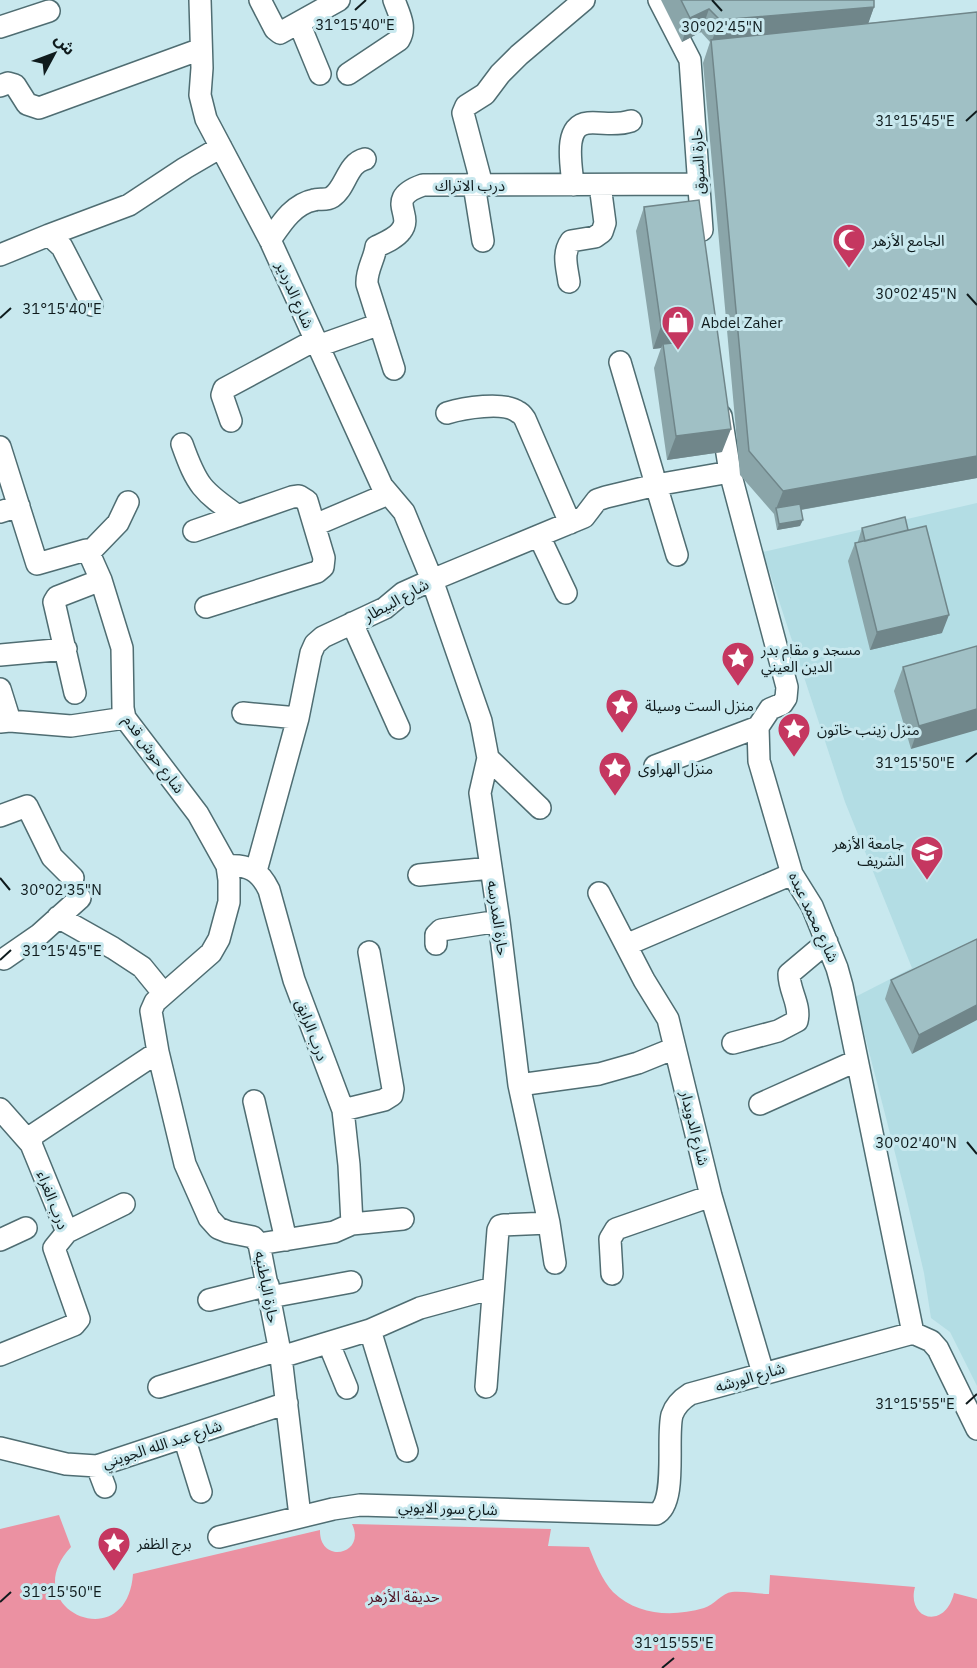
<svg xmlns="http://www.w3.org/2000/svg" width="977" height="1668" font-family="'IBM Plex Sans','Noto Sans Arabic',sans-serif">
	<rect width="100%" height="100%" fill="#c8e8ee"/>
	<path fill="#b3dde4" d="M977,503V1386L950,1332L931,1318L924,1273L905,1192L855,997L912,968L845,802L763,552Z"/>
	<path fill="#eb91a2" d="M59,1515L71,1547C14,1608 127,1659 133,1574L320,1530C319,1565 367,1555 352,1524L551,1529L548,1546L589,1547C595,1562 602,1580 613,1592C638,1616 673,1617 704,1608C714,1605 722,1593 732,1592C744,1591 757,1594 769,1594L770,1575L915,1587C906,1619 945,1631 954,1593L977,1599V1668H0V1529Z"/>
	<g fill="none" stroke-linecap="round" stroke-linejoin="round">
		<g stroke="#4f6d72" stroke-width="24">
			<path id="street" d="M200,0L202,68L200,95L206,119L270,240L382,486L404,512L432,580L481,721L488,758L480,793L499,921L519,1085L549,1223L555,1263
				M260,0L275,29L280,33L339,0
				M659,0L690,60L702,230
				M299,23L320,74
				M0,27L49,11
				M348,74L399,40C407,27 399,14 394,0
				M0,86L8,83L15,85L27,104L39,108L201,49
				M474,185L483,241
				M482,185L463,113L466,106L485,94L500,74L519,55L584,0
				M573,185C572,168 562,125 588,123C603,122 616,126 631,121
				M49,235L129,205L185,168L221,147
				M270,240C281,224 293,204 314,200C319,198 326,201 332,197C346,188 347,163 365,159
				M0,255L49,235L62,247L92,305
				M569,282C567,267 562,254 571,241L595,237L602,232L605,223L600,185
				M318,346L380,324
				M620,362L653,474
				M394,369L367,284C366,271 374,260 376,247C384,243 396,238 401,231C415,214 383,199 423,185L698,184
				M447,413C463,408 504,401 518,412C521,413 523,416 525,419L570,523
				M721,416L730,472L787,687L786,698L782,704L770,709L758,727L759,761L792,874L812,906L837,968L842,986L913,1333L931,1341L938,1349L977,1429
				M231,421L222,395L224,389L315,340
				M182,444C197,486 202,491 238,516
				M0,447L37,564L86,550L89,553L101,580L122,648L123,708L125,718L198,814L227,866L229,880V902L219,939L211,953L155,1002L151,1011L158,1052L185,1164L209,1218L218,1228L228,1232L253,1237L259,1244L281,1357L300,1516
				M656,485L677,555
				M0,512L19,506
				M315,525L388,494
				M194,531L292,497L299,496L307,501L324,558L323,567L317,572L206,607
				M539,536L566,593
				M89,553L118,523L128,502
				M352,623L399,728
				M0,655L66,649
				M0,689L10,721
				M75,693L54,602L57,597L101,580
				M243,713L298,718
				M0,722L10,721L71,726L125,718
				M488,758L540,808
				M655,766L758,727
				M0,816L27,806L52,857L73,878
				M227,866C248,864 260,871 269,890L294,980L343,1110L349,1165L352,1224
				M256,871L298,718L311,653L315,644L323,637L385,608L403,593L432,580L584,517L597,500L606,497L656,485L730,472
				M419,875L491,868
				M599,893L644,980L668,1019L711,1196L763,1373
				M58,917L113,948L142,967L164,994
				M436,944V935L441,930L499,921
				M626,945L792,874
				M4,959L40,934L80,898
				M733,1043L778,1031L797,1021C801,1005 789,991 789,974L827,942
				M519,1085L599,1074L638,1063L675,1048
				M254,1101L286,1240
				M760,1104L856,1061
				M0,1109L31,1144
				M343,1110L384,1100L392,1095L393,1089L369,952
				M67,1232L124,1204
				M0,1240L26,1228
				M259,1244L334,1232L352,1224L403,1219
				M612,1274L610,1239L616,1229L711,1196
				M270,1297L351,1282
				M209,1300L268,1285
				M370,1330L407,1451
				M329,1344L347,1388
				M0,1355L74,1325L79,1319L54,1248L67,1232L31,1144L33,1135L158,1052
				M281,1357L370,1330L420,1308L493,1288
				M159,1387L279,1350
				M486,1387L498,1230L500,1226L504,1225L549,1223
				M184,1437L201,1492
				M0,1448L66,1464L97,1466L287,1403
				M97,1466L105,1487
				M219,1537L333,1509L360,1505L656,1514C678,1503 666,1438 672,1415C675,1406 682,1399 690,1394L913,1333"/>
		</g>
		<use href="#street" stroke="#fff" stroke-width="21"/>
	</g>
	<path fill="#8aa5a9" d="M661,0H874V7L868,23L977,12V478L801,510L800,526L777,530L774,514L740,475L703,63L710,42L701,32L682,42Z
		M644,207L722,452L667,460L654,368L661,348L653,349L636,231Z
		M862,528L908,530L942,633L870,650L848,561L855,543L858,542V541Z
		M977,646L911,749L894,691L903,667Z
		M977,939L912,1054L885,999L891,980Z"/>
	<path fill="#70868a" d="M874,7L866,30L711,43L720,20Z
		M709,9L701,32L682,42L690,18Z
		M679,324L671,347L663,344L661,348L653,349L661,326Z
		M731,429L722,452L667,460L676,436Z
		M977,456V478L777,514L776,508L774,514L783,491Z
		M803,520L800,526L777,530L779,524Z
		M949,615L942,633L870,650L877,632Z
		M977,709V730L911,749L919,726Z
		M977,1005V1020L912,1054L919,1035Z"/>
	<path fill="#a0c0c5" stroke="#70868a" stroke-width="1.5" d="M681,0H874V7L720,20L709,9L690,18Z
		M977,12V456L783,491L749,451L711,40Z
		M699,200L731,429L676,436L663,344L682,342L679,324L661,326L644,207Z
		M800,504L803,520L779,524L776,508Z
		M905,517L908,530L865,541L862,528Z
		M926,526L949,615L877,632L855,543Z
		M977,646V709L919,726L903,667Z
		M977,939V1005L919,1035L891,980Z"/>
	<path fill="none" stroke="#0f1b1d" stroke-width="2" d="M712,0L722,11M355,10L366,0M966,121L977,111M967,294L977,305M0,318L11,308M966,762L977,753M0,878L10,890M0,960L11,950M967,1142L977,1154M966,1404L977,1394M0,1602L11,1592M662,1668L674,1658"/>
	<defs>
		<g id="mosque-pin" transform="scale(1.725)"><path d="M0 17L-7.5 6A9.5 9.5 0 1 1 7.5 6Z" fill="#c53760" stroke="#c8e8ee"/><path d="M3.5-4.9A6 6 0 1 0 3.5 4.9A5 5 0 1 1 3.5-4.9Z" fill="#fff"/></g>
		<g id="shop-pin" transform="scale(1.725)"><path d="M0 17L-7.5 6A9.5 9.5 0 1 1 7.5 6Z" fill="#c53760" stroke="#c8e8ee"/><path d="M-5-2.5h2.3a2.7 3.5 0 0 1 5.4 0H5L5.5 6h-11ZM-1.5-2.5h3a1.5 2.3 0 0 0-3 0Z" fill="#fff"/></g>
		<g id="sight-pin" transform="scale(1.725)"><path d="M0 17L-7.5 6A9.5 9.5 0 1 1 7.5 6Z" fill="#c53760" stroke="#c8e8ee"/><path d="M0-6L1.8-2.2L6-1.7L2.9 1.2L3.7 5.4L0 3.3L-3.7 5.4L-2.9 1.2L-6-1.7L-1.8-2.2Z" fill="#fff"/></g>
		<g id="university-pin" transform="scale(1.725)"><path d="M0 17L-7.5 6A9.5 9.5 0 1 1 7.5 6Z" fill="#c53760" stroke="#c8e8ee"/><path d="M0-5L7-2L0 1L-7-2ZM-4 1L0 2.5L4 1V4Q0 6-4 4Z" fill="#fff"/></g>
	</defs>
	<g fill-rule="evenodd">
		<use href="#mosque-pin" x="849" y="240"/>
		<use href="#shop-pin" x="678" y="322"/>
		<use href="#sight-pin" x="738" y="658"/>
		<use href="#sight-pin" x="622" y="705"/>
		<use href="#sight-pin" x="794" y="729"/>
		<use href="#sight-pin" x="615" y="768"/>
		<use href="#university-pin" x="927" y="852"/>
		<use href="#sight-pin" x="114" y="1543"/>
	</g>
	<g text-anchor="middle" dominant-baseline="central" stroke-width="6" stroke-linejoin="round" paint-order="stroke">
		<g font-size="15" fill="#0f1b1d" stroke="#c8e8ee">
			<text transform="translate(698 161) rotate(-93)">حارة السوق</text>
			<text x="470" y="185">درب الاتراك</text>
			<text transform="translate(295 295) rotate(66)">شارع الدردير</text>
			<text transform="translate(396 600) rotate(-29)">شارع البيطار</text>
			<text transform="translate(154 754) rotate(54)">شارع حوش قدم</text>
			<text transform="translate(814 917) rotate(65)">شارع محمد عبده</text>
			<text transform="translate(498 918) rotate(82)">حارة المدرسه</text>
			<text transform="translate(312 1030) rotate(70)">درب الرايق</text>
			<text transform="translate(695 1128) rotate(76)">شارع الدويدار</text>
			<text transform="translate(53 1200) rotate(69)">درب الغراء</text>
			<text transform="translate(267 1287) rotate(79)">حارة الباطنيه</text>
			<text transform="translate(750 1377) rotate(-16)">شارع الورشه</text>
			<text transform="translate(162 1444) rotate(-18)">شارع عبد الله الجويني</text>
			<text transform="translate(448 1508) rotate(2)">شارع سور الايوبي</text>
		</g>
		<g font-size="15" fill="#0f1b1d" stroke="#c8e8ee" text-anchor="start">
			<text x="872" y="240">الجامع الأزهر</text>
			<text x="701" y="322">Abdel Zaher</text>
			<text x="761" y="649">مسجد و مقام بدر<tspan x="761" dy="17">الدين العيني</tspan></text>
			<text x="645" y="705">منزل الست وسيلة</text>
			<text x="817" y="729">منزل زينب خاتون</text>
			<text x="638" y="768">منزل الهراوى</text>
			<text x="904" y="843" text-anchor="end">جامعة الأزهر<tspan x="904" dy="17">الشريف</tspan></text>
			<text x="137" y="1543">برج الظفر</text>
		</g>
		<g font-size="15" fill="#4c1021" stroke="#c8e8ee">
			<text x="404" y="1596">حديقة الأزهر</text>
		</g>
	</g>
	<g font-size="15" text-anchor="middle" fill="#0f1b1d" stroke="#c8e8ee" stroke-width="6" stroke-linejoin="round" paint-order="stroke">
		<text x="355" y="30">31°15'40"E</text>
		<text x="722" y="32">30°02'45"N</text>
		<text x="915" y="126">31°15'45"E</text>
		<text x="916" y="299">30°02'45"N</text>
		<text x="62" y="314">31°15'40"E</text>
		<text x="915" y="768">31°15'50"E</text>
		<text x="61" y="895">30°02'35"N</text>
		<text x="62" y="956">31°15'45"E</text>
		<text x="916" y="1148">30°02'40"N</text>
		<text x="915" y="1409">31°15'55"E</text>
		<text x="62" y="1597">31°15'50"E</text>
		<text x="674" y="1648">31°15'55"E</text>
	</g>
	<g transform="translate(54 54) rotate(49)" stroke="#c8e8ee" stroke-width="4.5" paint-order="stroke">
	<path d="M0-4.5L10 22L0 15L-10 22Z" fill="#0f1b1d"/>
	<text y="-9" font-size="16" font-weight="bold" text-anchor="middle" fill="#0f1b1d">ش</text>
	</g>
</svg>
